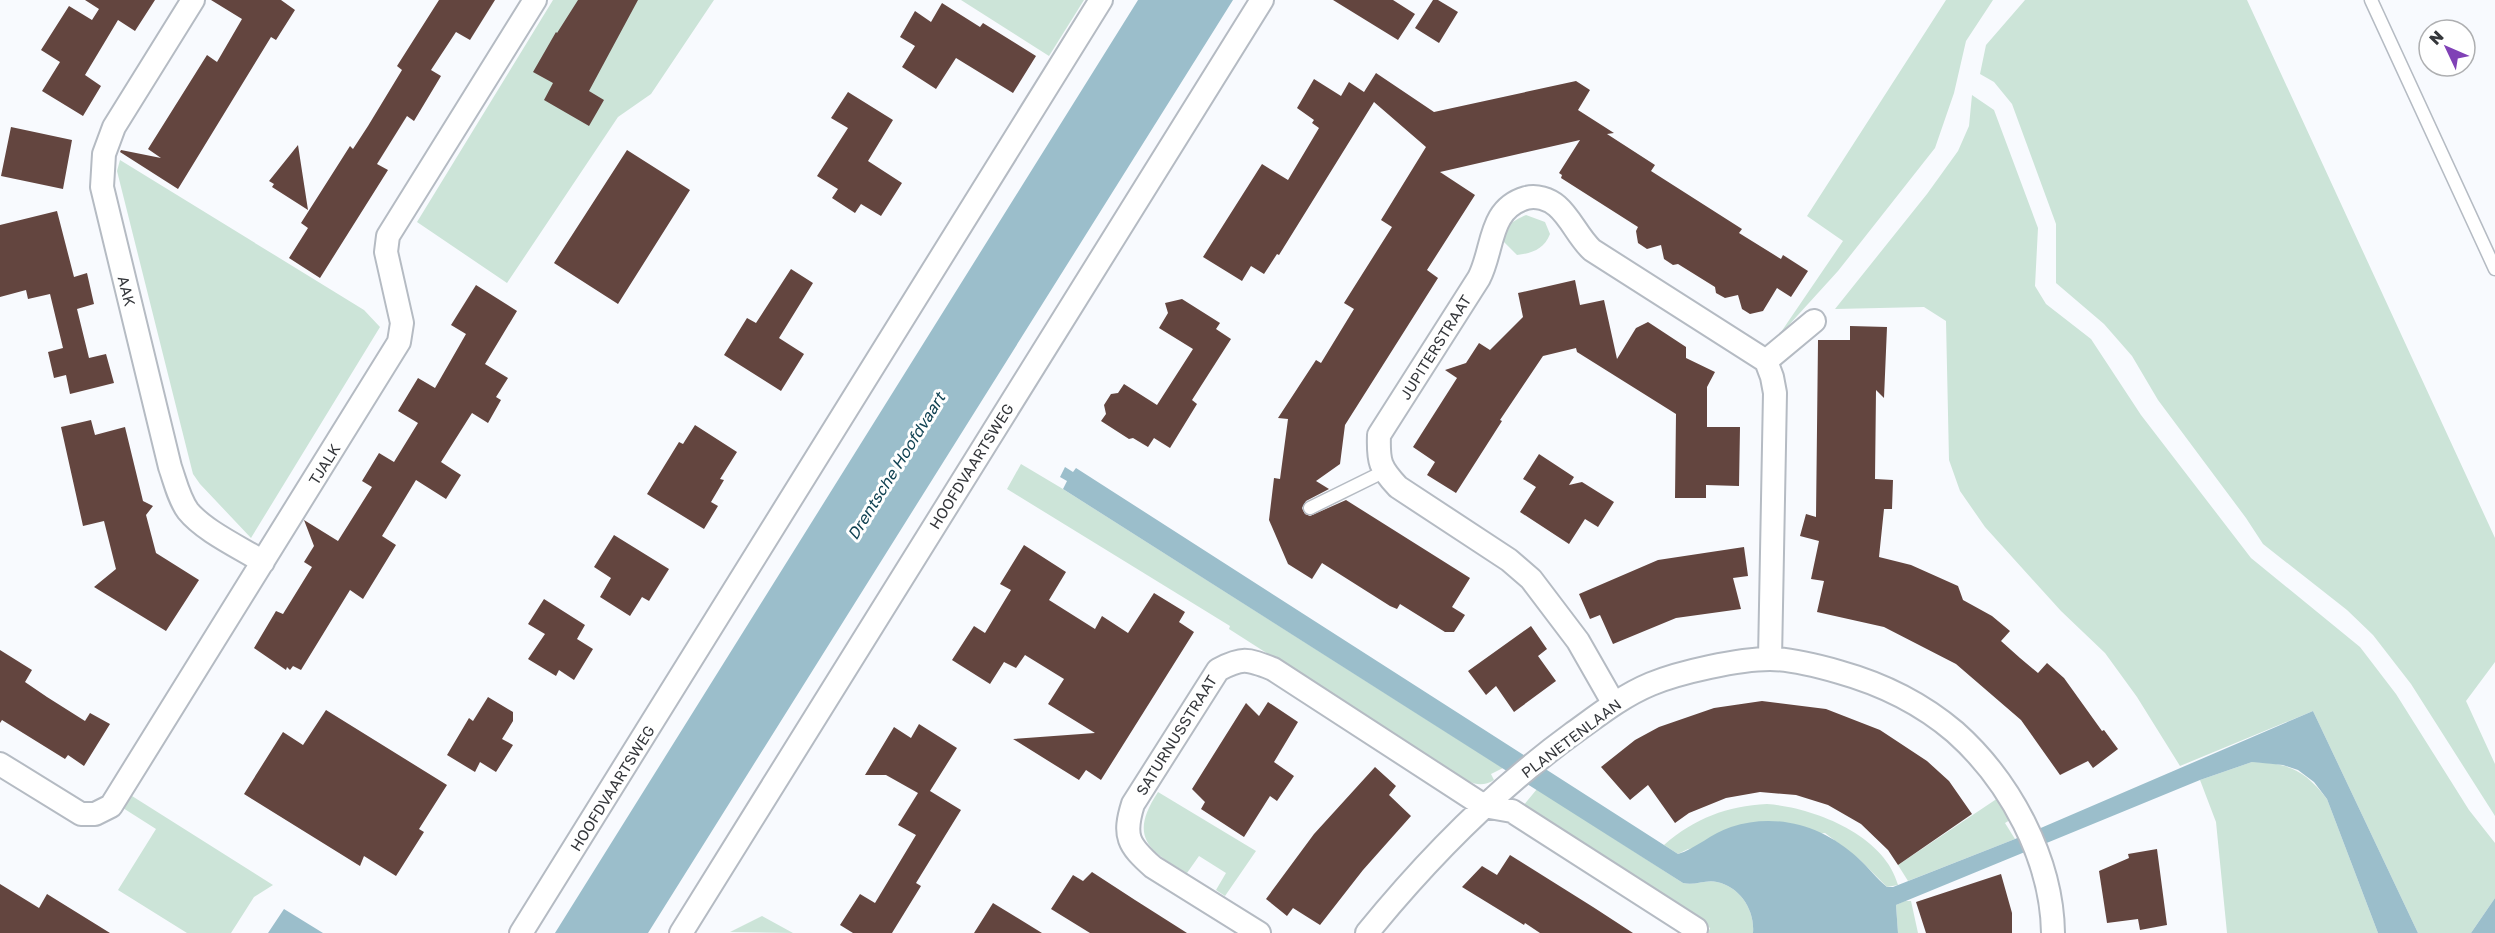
<svg xmlns="http://www.w3.org/2000/svg" width="2495" height="933" font-family="'Golos Text',sans-serif">
	<rect width="100%" height="100%" fill="#f8fafe"/>
	<path fill="#cce4d8" d="M553,0H714L651,94L618,117L507,283L417,222Z
		M961,0H1084L1049,56Z
		M1946,0H1993L1966,41L1954,93L1935,148L1838,271L1777,338L1843,241L1807,216Z
		M2025,0H2247L2495,538V662L2466,701L2495,764V816L2411,684L2373,635L2347,610L2263,544L2246,518L2158,400L2132,356L2104,324L2056,283V224L2012,104L1994,82L1980,74L1986,45Z
		M1972,95L1994,110L2038,228L2035,286L2046,304L2091,339L2141,415L2251,558L2360,647L2396,694L2469,810L2495,843V898L2471,933H2418L2313,711L2180,766L2137,697L2105,653L2061,611L1985,527L1960,491L1949,460L1946,321L1924,307L1835,309L1927,194L1958,151L1969,126Z
		M120,160L364,310L380,327L251,538L200,484L193,474L117,171Z
		M1526,215L1545,222L1550,234C1544,249 1533,253 1517,255L1503,241C1503,226 1513,221 1526,215Z
		M1021,464L1063,489L1503,768L1491,774L1494,780C1480,789 1469,782 1457,775L1229,629L1230,626L1007,489Z
		M2252,762C2288,763 2304,769 2327,799L2378,933H2227L2216,822L2200,780Z
		M1537,789L1683,883C1695,886 1706,879 1717,882C1740,887 1755,910 1753,933H1708L1710,928L1529,811L1523,806Z
		M1158,792L1256,851L1225,896L1216,890L1226,873L1199,856L1187,873C1147,850 1129,836 1158,792Z
		M132,796L273,885L254,897L231,933H187L118,890L156,829L123,808Z
		M1998,798L2010,820L2005,823L2015,839L1908,881L1898,865Z
		M1767,804C1813,807 1885,835 1898,885L1887,887L1859,859L1825,833L1688,849L1678,854L1664,845C1695,818 1727,806 1767,804Z
		M1905,901H1911L1918,933H1898L1896,905Z
		M762,916L793,933L730,932Z"/>
	<path fill="#9bbecb" d="M1138,0H1233L648,933H555Z
		M1065,467L1073,472L1076,468L1678,854C1695,849 1712,833 1731,827C1777,812 1823,826 1858,858C1868,867 1876,878 1887,887H1893L2015,839L2313,711L2418,933H2378L2327,799L2314,782L2298,770L2283,765L2252,762L2200,780L1896,905L1898,933H1753C1755,910 1740,887 1717,882C1706,879 1695,886 1683,883L1063,489L1067,481L1060,477Z
		M2495,898V933H2471Z
		M284,909L323,933H268Z"/>
	<path fill="#63453f" d="M85,0H155L135,31L118,20L85,75L101,86L83,116L42,91L60,62L41,50L69,6L92,20L99,9Z
		M211,0H281L295,10L276,40L271,37L178,189L120,152L121,150L161,158L148,149L207,55L217,62L242,19Z
		M439,0H495L470,40L456,32L431,70L441,76L414,121L407,116L377,164L388,170L320,278L289,258L308,228L301,223L350,146L353,149L368,126L402,70L397,66Z
		M578,0H638L589,91L604,100L589,126L544,100L553,83L533,72L556,32L557,33Z
		M1333,0H1393L1415,14L1398,40Z
		M1433,0H1438L1458,12L1439,43L1415,28Z
		M942,3L980,27L983,23L1036,56L1013,93L956,58L936,89L902,67L915,46L900,37L915,11L931,22Z
		M1376,73L1434,112L1576,81L1590,90L1578,110L1614,133L1607,134L1655,165L1651,171L1742,229L1739,233L1781,259L1783,255L1808,271L1791,297L1777,288L1763,311L1750,314L1742,309L1738,295L1725,298L1716,293L1715,287L1678,264L1673,265L1664,259L1661,245L1647,249L1638,243L1636,231L1638,227L1561,178L1562,175L1559,173L1580,140L1440,172L1475,195L1427,270L1438,278L1345,425L1340,464L1316,481L1329,489L1306,501L1302,508L1305,514L1310,516L1346,500L1470,578L1452,607L1465,615L1454,632H1445L1400,604L1397,609L1390,606L1322,563L1312,579L1288,564L1269,520L1274,478L1280,479L1288,419L1278,418L1316,360L1321,363L1354,309L1344,303L1392,227L1381,220L1426,147L1374,102L1279,255L1277,254L1264,274L1251,266L1242,281L1203,257L1262,164L1288,180L1319,128L1312,123L1314,120L1297,108L1314,79L1341,96L1349,82L1364,92Z
		M848,92L893,120L868,161L902,183L881,216L861,204L855,213L832,198L838,189L817,176L848,128L831,118Z
		M11,127L72,140L63,189L1,176Z
		M298,145L308,210L272,187L274,184L269,181Z
		M627,150L690,190L618,304L554,263Z
		M57,211L74,277L87,273L94,304L77,309L89,358L106,354L114,383L70,394L66,375L54,378L48,352L63,348L50,294L28,299L26,290L0,297V225Z
		M791,269L813,283L779,338L804,354L781,391L724,355L747,318L756,323Z
		M1575,280L1580,305L1604,300L1617,359L1636,328L1648,322L1686,347V358L1715,372L1707,387V427H1740L1739,486L1706,485V498H1675L1676,414L1577,352L1576,348L1543,356L1500,420L1502,421L1456,493L1427,475L1435,462L1413,447L1457,378L1445,370L1466,363L1479,343L1490,350L1523,317L1518,293Z
		M476,285L517,311L485,364L508,378L496,397L501,400L488,423L472,413L441,462L461,475L446,499L416,480L382,536L396,545L363,599L350,590L301,670L293,666L290,670L287,667L286,670L254,648L276,611L283,614L312,567L304,562L314,546L304,520L338,541L372,487L362,481L379,453L394,462L418,423L398,411L418,378L435,388L466,334L451,325Z
		M1182,299L1220,323L1216,329L1231,339L1192,400L1197,404L1170,448L1154,438L1148,447L1133,438L1129,439L1101,421L1106,414L1104,405L1111,394L1118,393L1124,384L1157,405L1193,349L1159,328L1168,313L1165,303Z
		M1850,326L1887,327L1884,398L1876,390L1875,479L1893,480L1892,509H1884L1879,557L1911,565L1958,586L1963,600L1992,616L2010,631L2001,641L2020,658L2038,673L2047,663L2064,678L2102,731L2104,730L2118,749L2093,768L2088,761L2060,775L2021,720L1956,664L1884,627L1817,612L1824,581L1811,579L1819,541L1800,536L1806,514L1816,517L1818,340H1850Z
		M91,420L95,435L125,427L143,501L153,506L146,515L156,553L199,580L166,631L94,587L116,569L104,521L83,526L61,427Z
		M695,425L737,452L720,479L724,480L711,502L718,506L704,529L647,494L679,442L683,444Z
		M1539,454L1574,477L1569,485L1582,482L1614,502L1598,527L1585,519L1569,544L1520,512L1536,487L1523,479Z
		M614,535L669,569L649,601L642,597L630,616L600,597L611,578L594,567Z
		M1024,545L1066,572L1049,600L1095,629L1102,616L1128,633L1154,593L1185,612L1179,622L1194,632L1101,780L1086,770L1079,780L1013,739L1095,733L1048,704L1064,679L1025,655L1016,668L1004,662L990,684L952,660L974,626L985,633L1011,590L1000,584Z
		M1744,547L1748,576L1733,578L1741,609L1676,618L1613,644L1600,615L1590,619L1579,594L1658,560Z
		M544,599L585,625L577,639L593,649L574,680L559,670L556,676L528,659L545,634L528,624Z
		M1531,626L1547,649L1538,656L1556,681L1514,712L1496,686L1486,695L1468,671Z
		M0,650L32,670L25,682L47,697L85,721L90,713L110,724L84,766L68,755L65,759L2,720L0,723Z
		M488,697L513,712V721L502,739L513,745L496,772L480,762L475,772L447,755L469,718L473,721Z
		M1762,701L1826,709L1880,730L1927,761L1949,781L1972,814L1898,865L1888,850L1861,824L1828,805L1796,795L1760,792L1726,798L1689,813L1675,823L1648,785L1630,800L1601,767L1635,740L1659,727L1714,708Z
		M1268,702L1298,722L1274,762L1294,776L1277,801L1270,796L1244,837L1201,809L1205,802L1192,789L1246,703L1259,716Z
		M326,710L447,785L419,829L424,832L396,876L364,856L360,866L244,794L283,732L303,745Z
		M919,724L957,748L930,791L961,810L916,883L921,886L892,933H853L840,925L860,894L875,903L916,835L898,825L918,793L886,775H865L894,727L911,738Z
		M1375,767L1396,786L1389,795L1411,816L1363,870L1320,925L1293,908L1287,916L1266,899L1314,834Z
		M2157,849L2167,925L2140,930L2138,919L2107,923L2099,871L2129,858L2128,854Z
		M1510,855L1593,907L1633,933H1540L1525,923L1524,925L1462,887L1482,866L1497,875Z
		M1092,872L1135,900L1187,933H1090L1051,909L1073,875L1083,881Z
		M2001,874L2012,913V933H1926L1916,902Z
		M0,884L39,908L47,894L110,933H0Z
		M993,903L1042,933H974Z"/>
	<g fill="none" stroke-linecap="round" stroke-linejoin="round">
		<g stroke="#b5bbc3" stroke-width="15">
			<path id="lane" d="M2371,0L2495,269
				M1310,508L1383,472"/>
		</g>
		<g stroke="#b5bbc3" stroke-width="26">
			<path id="street" d="M193,0L114,127L104,154L102,187L170,467C175,481 179,499 188,511C204,531 241,548 263,562
				M1766,361L1814,321
				M1614,704L1578,641L1531,579L1509,560L1398,487C1380,468 1378,462 1379,435L1479,278C1494,249 1488,209 1526,198C1536,195 1549,199 1557,206C1571,218 1578,237 1592,250L1766,361L1772,377L1775,393L1770,659
				M0,764L81,814H95L111,806L399,342L402,323L386,252L388,236L535,0
				M521,933L1101,0
				M681,933L1262,0
				M1259,933L1153,867C1128,845 1123,836 1133,804L1218,670C1243,657 1247,659 1273,669L1484,806L1512,811L1696,929L1693,933
				M1367,933C1428,858 1494,791 1572,734C1597,716 1622,696 1651,684C1680,672 1739,659 1770,659C1792,659 1818,666 1839,672C1882,684 1921,703 1955,732C2010,781 2052,859 2053,933"/>
		</g>
		<use href="#lane" stroke="#fff" stroke-width="12"/>
		<use href="#street" stroke="#fff" stroke-width="22"/>
	</g>
	<g text-anchor="middle" dominant-baseline="central" stroke-width="6" stroke-linejoin="round" paint-order="stroke">
		<g font-size="15" fill="#35373b" stroke="#fff">
			<text transform="translate(127 291) rotate(76)">AAK</text>
			<text transform="translate(1435 347) rotate(-58)">JUPITERSTRAAT</text>
			<text transform="translate(324 464) rotate(-58)">TJALK</text>
			<text transform="translate(971 466) rotate(-58)">HOOFDVAARTSWEG</text>
			<text transform="translate(1176 735) rotate(-58)">SATURNUSSTRAAT</text>
			<text transform="translate(1571 738) rotate(-37)">PLANETENLAAN</text>
			<text transform="translate(612 788) rotate(-58)">HOOFDVAARTSWEG</text>
		</g>
		<g font-size="16" font-style="italic" fill="#124353" stroke="#fff">
			<text transform="translate(896 466) rotate(-58)">Drentsche Hoofdvaart</text>
		</g>
	</g>
	<g transform="translate(2447 48) rotate(314)"><circle r="28" fill="#ffffff" stroke="#aeafb1" stroke-width="1.5"/>
	<path d="M0-4.5L10 22L0 15L-10 22Z" fill="#8041b6"/>
	<text y="-9" font-size="16" font-weight="bold" text-anchor="middle" fill="#35373b">N</text>
	</g>
</svg>
